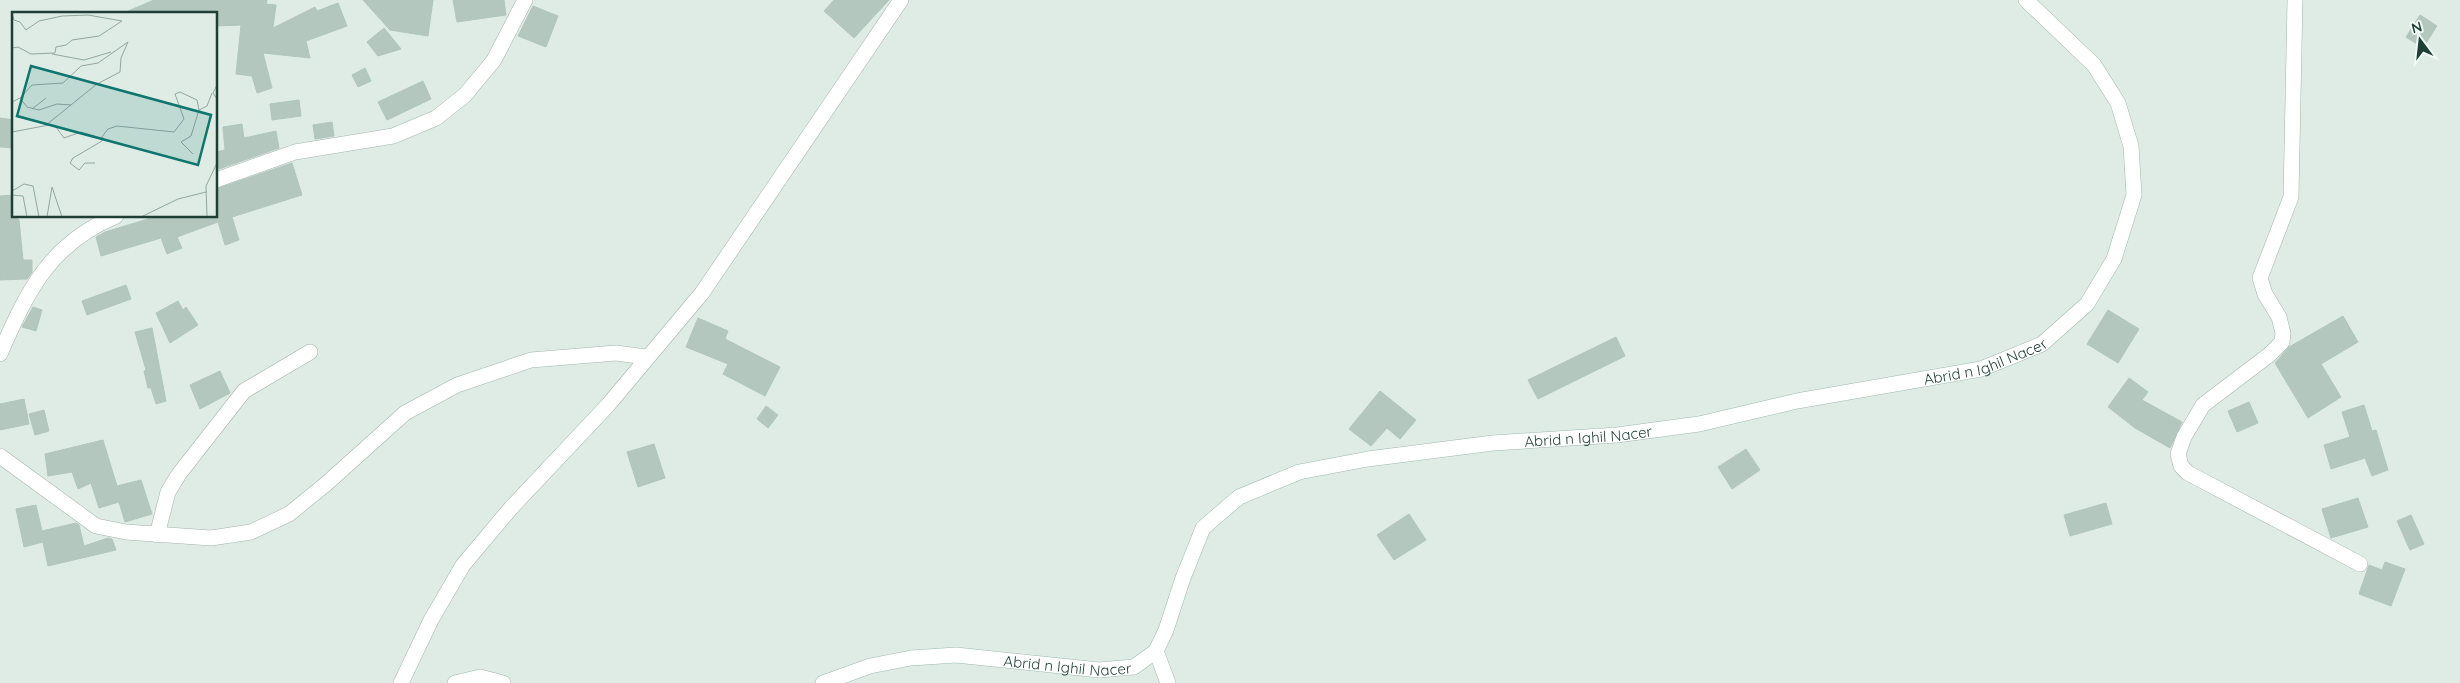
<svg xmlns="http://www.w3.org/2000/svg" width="2460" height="683" font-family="Quicksand,sans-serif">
	<rect width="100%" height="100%" fill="#dfece6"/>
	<path fill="#b4c7bf" stroke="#b0c6be" d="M154,0H267L266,4L276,5L273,28L315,7L317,11L338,3L347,26L306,41L310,58L263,53L272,88L257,93L252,76L236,74L241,25L216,26V14H121Z
		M363,0H433L428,36L390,30Z
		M453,0H504L506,15L457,22Z
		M834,0H889L854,38L824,11Z
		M533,6L558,16L546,47L518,36Z
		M2420,15L2437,26L2423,48L2406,37Z
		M384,28L401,49L378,56L367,42Z
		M365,68L371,81L358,87L352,75Z
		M423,81L431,99L387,120L378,102Z
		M299,100L301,116L272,120L270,104Z
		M0,118L14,120V148L0,147Z
		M332,122L334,136L315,139L313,125Z
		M242,124L244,138L276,131L279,148L219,169L216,152L225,150L223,127Z
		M292,163L302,195L232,217L239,240L225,245L218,222L177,237L182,248L167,254L161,238L101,256L96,237L105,232L148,219V216H216V189Z
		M14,195V216L19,220L23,260H32V272L27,279L0,280V196Z
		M126,285L131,299L87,315L82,301Z
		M178,301L183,310L186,307L198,325L170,343L156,313Z
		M33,307L42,310L36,331L22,327Z
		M2108,310L2139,329L2118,363L2087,344Z
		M2343,316L2358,342L2321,364L2341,397L2308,418L2275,363L2289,347Z
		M698,318L728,331L725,339L780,367L765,396L723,374L728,364L686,347Z
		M152,328L166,401L156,404L151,388H148L144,371L146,370L135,332Z
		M1616,337L1625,356L1538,399L1528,380Z
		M220,371L230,393L200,409L190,385Z
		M2129,378L2148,392L2142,400L2182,422L2170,448L2135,428L2108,407Z
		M1380,391L1416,420L1400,439L1387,428L1371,446L1349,429Z
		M24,399L29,424L0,430V404Z
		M2249,402L2258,423L2237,432L2228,411Z
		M2364,405L2372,431L2376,430L2388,470L2372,476L2365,458L2331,469L2324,445L2350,437L2342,412Z
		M766,406L778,415L768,428L757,419Z
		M44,410L49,431L35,435L29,414Z
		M103,440L117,486L141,480L152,514L125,522L119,502L99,508L91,483L78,489L72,472L48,476L45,454Z
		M654,444L665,478L638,487L627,452Z
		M1746,449L1760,470L1732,489L1718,467Z
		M2358,498L2368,527L2331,538L2322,509Z
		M2106,503L2112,524L2070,536L2064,515Z
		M36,505L42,531L76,523L79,525L84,546L108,538L112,539L116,550L48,566L43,542L24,547L16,509Z
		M1409,514L1426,540L1394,560L1377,535Z
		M2411,515L2424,544L2410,550L2397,521Z
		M2385,562L2405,569L2391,606L2359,594L2369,565L2382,570Z"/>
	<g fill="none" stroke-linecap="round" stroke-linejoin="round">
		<g stroke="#a1b4ae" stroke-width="16">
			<path id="street" d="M2295,0L2291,197L2260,278L2265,294L2279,317L2283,333L2282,342L2269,355L2203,405L2184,437L2178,454L2181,466L2188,473L2360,564
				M216,180L295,152L393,136L436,118L465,95L494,60L525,0
				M0,354C27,292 49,244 116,216
				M0,456L96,526L126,532L211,538L251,532L289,514L326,484L405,413L457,385L531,360L616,353L646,357
				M157,535L168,492L179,474L244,391L310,352
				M1156,651L1168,683
				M401,683L431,620L463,565L511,508L608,405L702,293L901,0"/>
		</g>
		<g stroke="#9cb9af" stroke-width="16">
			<g id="secondary">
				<path d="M455,683L480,677L503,683"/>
				<path id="s1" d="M823,683L870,666L911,658L956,655L1099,670L1134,667L1156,651L1166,630L1183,578L1203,528L1239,497L1299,472L1368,459L1493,443L1617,435L1699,424L1797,401L1981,369L2042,344L2087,304L2114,259L2134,195L2131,146L2118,103L2094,65L2026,0"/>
			</g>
		</g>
		<use href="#street" stroke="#fff" stroke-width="15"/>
		<use href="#secondary" stroke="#fff" stroke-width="15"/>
	</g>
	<g text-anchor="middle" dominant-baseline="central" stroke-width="5" stroke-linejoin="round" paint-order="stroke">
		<g font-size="15" fill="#1e3e36" stroke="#eff8f4">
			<text stroke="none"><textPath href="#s1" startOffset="1284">Abrid n Ighil Nacer</textPath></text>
			<text stroke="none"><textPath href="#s1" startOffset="879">Abrid n Ighil Nacer</textPath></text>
			<text stroke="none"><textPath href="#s1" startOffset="249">Abrid n Ighil Nacer</textPath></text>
		</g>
	</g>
	<g transform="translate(12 12)">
		<rect width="205" height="205" fill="#dfece6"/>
		<path fill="none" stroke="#92a6a0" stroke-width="1" d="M0,1L2,8L8,10L14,18L27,9L50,4L76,3L110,9L87,24L60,28L54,33L44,35L43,41L19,42L6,35L0,36M40,42L72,48L99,40M205,73L201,81L205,87M8,86L20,73L51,71L69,54L86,51L116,30L109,46L108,60L85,72L34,113M0,90L8,86L15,95L27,98L45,92L59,93M20,97L34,86M0,120L37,113L44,115L52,126L69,120L89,126L96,117L105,114L162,120L172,107L163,82L168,80L185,88L187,98L195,94L200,81M181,142L169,130L179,124L187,98M83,151H73L67,158L58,151L61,146L90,129L91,125M0,179L12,172L21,174L27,205M0,183L11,184L15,205M35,205L40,175L50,205M129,205L166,187L194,180M195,205L194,174L205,151"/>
		<path fill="#0f766e" fill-opacity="0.15" stroke="#0f766e" stroke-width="2.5" d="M19,54L199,103L186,153L5,104Z"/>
		<rect width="205" height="205" fill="none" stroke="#1e3e36" stroke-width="2.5"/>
	</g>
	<g transform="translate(2420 40) rotate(345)" stroke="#eff8f4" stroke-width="4" paint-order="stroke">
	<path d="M0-4L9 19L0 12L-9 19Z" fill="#1e3e36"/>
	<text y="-8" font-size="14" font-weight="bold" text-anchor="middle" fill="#1e3e36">N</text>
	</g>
</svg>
